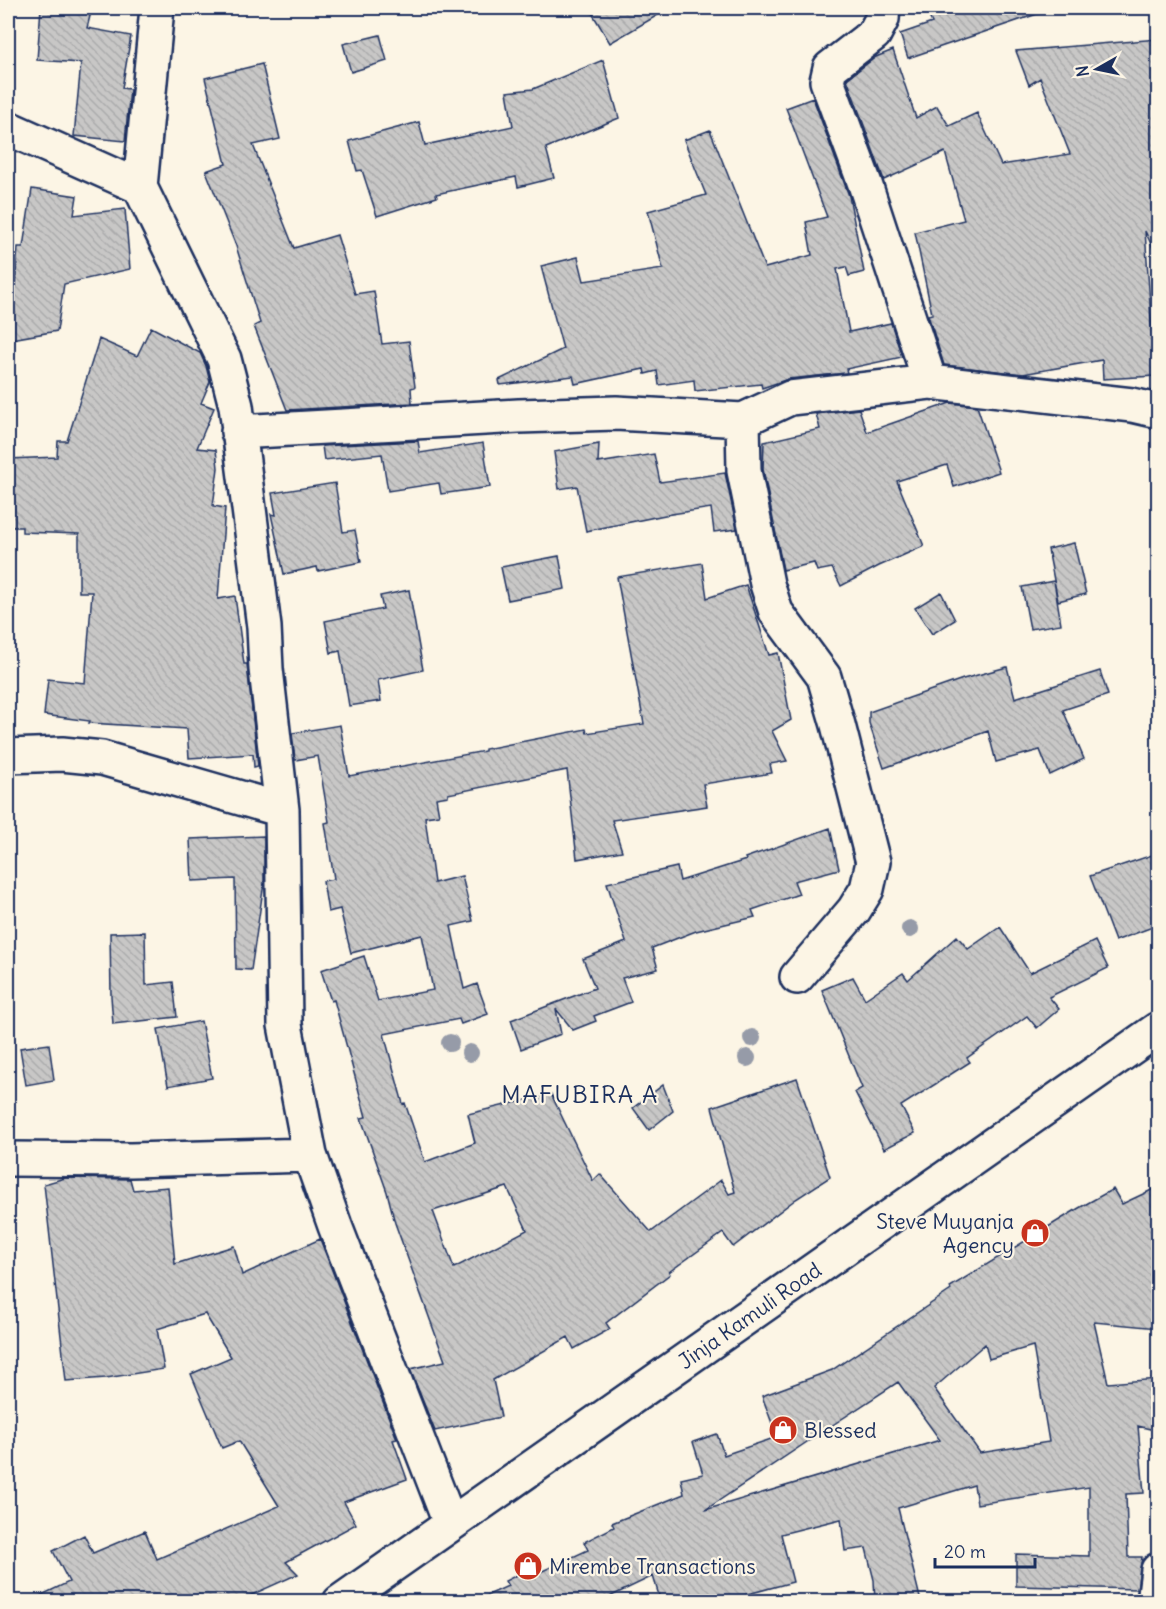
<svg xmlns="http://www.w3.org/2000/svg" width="1166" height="1609" font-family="Delius,sans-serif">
	<defs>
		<pattern id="building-back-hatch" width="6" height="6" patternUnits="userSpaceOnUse" patternTransform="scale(1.5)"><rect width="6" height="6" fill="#c8c7c6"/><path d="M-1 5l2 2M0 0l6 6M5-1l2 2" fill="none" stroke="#ababac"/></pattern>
	</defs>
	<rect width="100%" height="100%" fill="#fcf5e5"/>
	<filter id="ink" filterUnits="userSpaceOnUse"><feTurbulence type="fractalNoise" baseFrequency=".0167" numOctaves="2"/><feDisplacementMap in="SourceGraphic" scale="12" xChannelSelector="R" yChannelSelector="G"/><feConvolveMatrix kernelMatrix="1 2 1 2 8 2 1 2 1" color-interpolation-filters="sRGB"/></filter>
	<g filter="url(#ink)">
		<path fill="url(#building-back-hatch)" stroke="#1b2f5e" stroke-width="1.5" fill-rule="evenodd" d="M41,8H92L87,28L131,36L122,88L130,89L125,141L74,136L81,63L37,60Z
			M589,8H670L610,43Z
			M925,8H1042L1043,12L908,58L900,34L932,23Z
			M380,35L387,61L351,72L343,44Z
			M1158,39V259L1145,231L1155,376L1103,379L1102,360L1023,374L944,365L928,315L932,314L915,232L964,220L945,152L884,180L847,79L876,57L893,50L916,118L937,106L949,126L977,113L1001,165L1070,154L1040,78L1029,85L1016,51Z
			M603,60L619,118L546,148L554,178L518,187L516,177L436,194L437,197L377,216L362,170L357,171L349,141L419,122L425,145L513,126L507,92L533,89Z
			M262,64L280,139L253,145L294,248L337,235L355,294L374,291L382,344L409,341L415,387L411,388L412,403L287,410L254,326L260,323L236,246L206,171L226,164L205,78Z
			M813,98L849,196L864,272L849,276L846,267L837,269L849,332L891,323L902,357L846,369L847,373L788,379L762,388L761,384L695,391L694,380L659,385L657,371L645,374L644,369L575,384L573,376L500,385L499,380L563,349L541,266L578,257L584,281L663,269L648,211L706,195L684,140L710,130L765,268L812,255L806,222L827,217L786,108Z
			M32,189L77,196L74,215L125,209L130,269L64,284L57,331L11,339L18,247H23Z
			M151,327L200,353L206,366L210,382L201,403L214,408L197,448L216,450L218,468L213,506L225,508L218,599L235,596L244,664H247L258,766L254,767L253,754L189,758L187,729L89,723L90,721L44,715L48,679L85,683L92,592H79V534L22,532V527H8V493H10L8,459L57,457L58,441H67L99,339L137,356Z
			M950,403L977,406L999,472L954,487L947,465L897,481L924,546L879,566L841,586L832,568L817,571L814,563L783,570L763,469L764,442L820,429L816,414L859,409L867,432Z
			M418,441L420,453L483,443L490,487L441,494L439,483L388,491L382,454L324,460L322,446Z
			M599,444L598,463L654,454L660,482L725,473L737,529L714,532L711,508L665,515L586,531L577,486L559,489L554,452Z
			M335,483L343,532L355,530L361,562L318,571L317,567L284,574L271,514L276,515L272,493Z
			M1074,543L1086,594L1058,601L1048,549Z
			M559,556L565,589L508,600L501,567Z
			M702,563L707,598L746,585L769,655L778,653L791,720L772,731L787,761L770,764L772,773L703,784L707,806L612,820L622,851L577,859L567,770L448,794V796L436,798L439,815L425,817L434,883L462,876L473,921L451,926L464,989L477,984L488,1014L461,1024L459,1019L384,1034L403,1104L405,1103L425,1162L475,1143L468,1114L551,1094L593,1181L600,1174L651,1232L721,1180L729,1194L735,1192L712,1107L797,1078L830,1177L796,1199L733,1247L723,1233L669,1272L670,1274L606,1323L610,1329L574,1349L568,1337L493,1380L501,1417L435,1431L410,1369L445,1361L395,1223L387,1192L361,1118L366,1117L334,1000L331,1001L321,970L364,956L378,1001L433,990L422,935L351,953L340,909L328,912L323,881L334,879L325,823L329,822L318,756L295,760L292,733L340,725L349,776L485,751V749L586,729L587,733L644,724L617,577ZM507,1187L527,1230L454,1268L433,1211Z
			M1054,581L1061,624L1030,629L1022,587Z
			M409,590L423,670L378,680L381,701L349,706L340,651L331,653L325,621L383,609L380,596Z
			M941,592L955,620L932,634L915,608Z
			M1007,667L1015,698L1100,671L1108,695L1063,710L1084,759L1050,775L1040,750L996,762L988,731L884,768L869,723V712L963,679Z
			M830,828L839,869L794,881L799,894L752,910L755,917L696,931L652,948L658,969L622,978L631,1002L594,1016L596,1021L573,1030L556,1009L561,1034L521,1049L511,1020L595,988L583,959L626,942L607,883L677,867L680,881L746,860L745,858Z
			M264,836V883L251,970L236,969L235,879L192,881L190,839Z
			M1158,853V925L1115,941L1090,876Z
			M1000,927L1030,973L1095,941L1108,968L1049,997L1059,1009L1037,1028L1027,1016L967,1058L970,1062L901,1106L915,1133L884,1149L855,1092L862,1088L822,990L853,977L865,999L903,973L908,980L957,936L968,949Z
			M145,932L146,985L173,982L177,1017L113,1024L111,996L110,933Z
			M201,1021L212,1078L168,1086L158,1029Z
			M49,1044L54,1080L26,1085L20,1048Z
			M663,1085L673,1111L649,1130L633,1108Z
			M65,1178L130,1179L133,1190L168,1187L175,1264L234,1246L242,1275L320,1239L397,1439L393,1440L407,1479L344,1502L356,1524L286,1562L298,1574L236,1602H27L69,1582L53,1551L84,1535L93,1553L145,1531L157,1559L279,1506L239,1441L222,1448L191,1374L231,1357L205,1314L157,1329L164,1369L106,1378L66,1381L44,1184Z
			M1158,1187V1328L1094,1322L1108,1383L1158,1379V1431L1138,1426L1144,1493L1126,1494L1128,1557H1142L1137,1589L1016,1586V1554L1089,1556V1487L977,1504L974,1485L898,1508L921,1602H875L874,1580L866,1548L845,1551L841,1519L781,1534L793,1582L718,1602H661L653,1576L599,1602H473L508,1586L505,1581L533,1567L536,1574L588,1550L584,1542L614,1527L612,1523L684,1494L681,1479L703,1474L693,1442L717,1434L724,1455L777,1437L762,1396L832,1370L951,1290L950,1287L1079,1208L1113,1189L1122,1204ZM985,1344L989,1359L1033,1346L1049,1442L980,1453L934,1388ZM898,1382L940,1440L705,1510L825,1430Z"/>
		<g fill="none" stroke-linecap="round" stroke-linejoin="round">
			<g stroke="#1b2f5e" stroke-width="38">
				<path id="street" d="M157,8L140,187L224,359L236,406L264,627L266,669L282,810L285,1025L310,1155L335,1226L450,1523
					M883,8L882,19L874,34L830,68L827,81L865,184L930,382
					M8,128L140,187
					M743,420L744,471L767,584L776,612L824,677L838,725L873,862L867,889L854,910L797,977
					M238,432L519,416L616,413L743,420L790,398L930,382L1132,405L1158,411
					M8,756L62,754L102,758L282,810
					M8,1159L131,1160L310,1155
					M1154,1602L1158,1570"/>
			</g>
			<g stroke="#1b2f5e" stroke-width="38">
				<g id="secondary">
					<path id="s1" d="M340,1602L1158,1029"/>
				</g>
			</g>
			<use href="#street" stroke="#fcf5e5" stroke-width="33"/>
			<use href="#secondary" stroke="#fcf5e5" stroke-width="33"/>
		</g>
		<g fill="#969ba8">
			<circle cx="910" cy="929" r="9"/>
			<circle cx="752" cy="1038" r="9"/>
			<circle cx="450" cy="1043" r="9"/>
			<circle cx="470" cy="1053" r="9"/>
			<circle cx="747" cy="1058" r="9"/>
		</g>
	</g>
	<defs>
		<g id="shop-disc" transform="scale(1.5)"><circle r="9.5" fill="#c8321e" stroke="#fcf5e5"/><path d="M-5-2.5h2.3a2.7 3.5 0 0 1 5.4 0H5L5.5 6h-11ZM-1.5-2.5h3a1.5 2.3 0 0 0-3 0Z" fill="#fff"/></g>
	</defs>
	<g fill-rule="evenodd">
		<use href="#shop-disc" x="1035" y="1233"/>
		<use href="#shop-disc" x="783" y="1430"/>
		<use href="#shop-disc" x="528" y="1566"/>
	</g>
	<g text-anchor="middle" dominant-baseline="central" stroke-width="4.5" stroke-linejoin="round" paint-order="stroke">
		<g font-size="21" fill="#1b2f5e" stroke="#fcf5e5" text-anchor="start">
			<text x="1014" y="1221" text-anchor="end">Steve Muyanja<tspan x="1014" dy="24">Agency</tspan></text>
			<text x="804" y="1430">Blessed</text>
			<text x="549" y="1566">Mirembe Transactions</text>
		</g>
		<g font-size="21" fill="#1b2f5e" stroke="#fcf5e5">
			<text stroke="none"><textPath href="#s1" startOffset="500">Jinja Kamuli Road</textPath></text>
		</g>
		<g font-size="24" letter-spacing="1.5" fill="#1b2f5e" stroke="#fcf5e5">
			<text x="580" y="1094">MAFUBIRA A</text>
		</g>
	</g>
	<rect width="1166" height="1609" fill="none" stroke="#fcf5e5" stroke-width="30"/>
	<rect x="15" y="15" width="1136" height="1579" fill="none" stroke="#1b2f5e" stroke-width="2" filter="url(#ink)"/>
	<g transform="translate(1097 69) rotate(261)" stroke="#fcf5e5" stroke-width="4.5" paint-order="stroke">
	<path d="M0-4.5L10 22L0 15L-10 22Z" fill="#1b2f5e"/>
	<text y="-9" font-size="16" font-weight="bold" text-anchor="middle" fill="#1b2f5e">N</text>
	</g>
	<path d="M935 1558v9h100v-9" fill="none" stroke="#1b2f5e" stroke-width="3"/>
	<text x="944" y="1558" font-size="18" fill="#1b2f5e" stroke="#fcf5e5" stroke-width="4.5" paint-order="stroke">20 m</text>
</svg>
